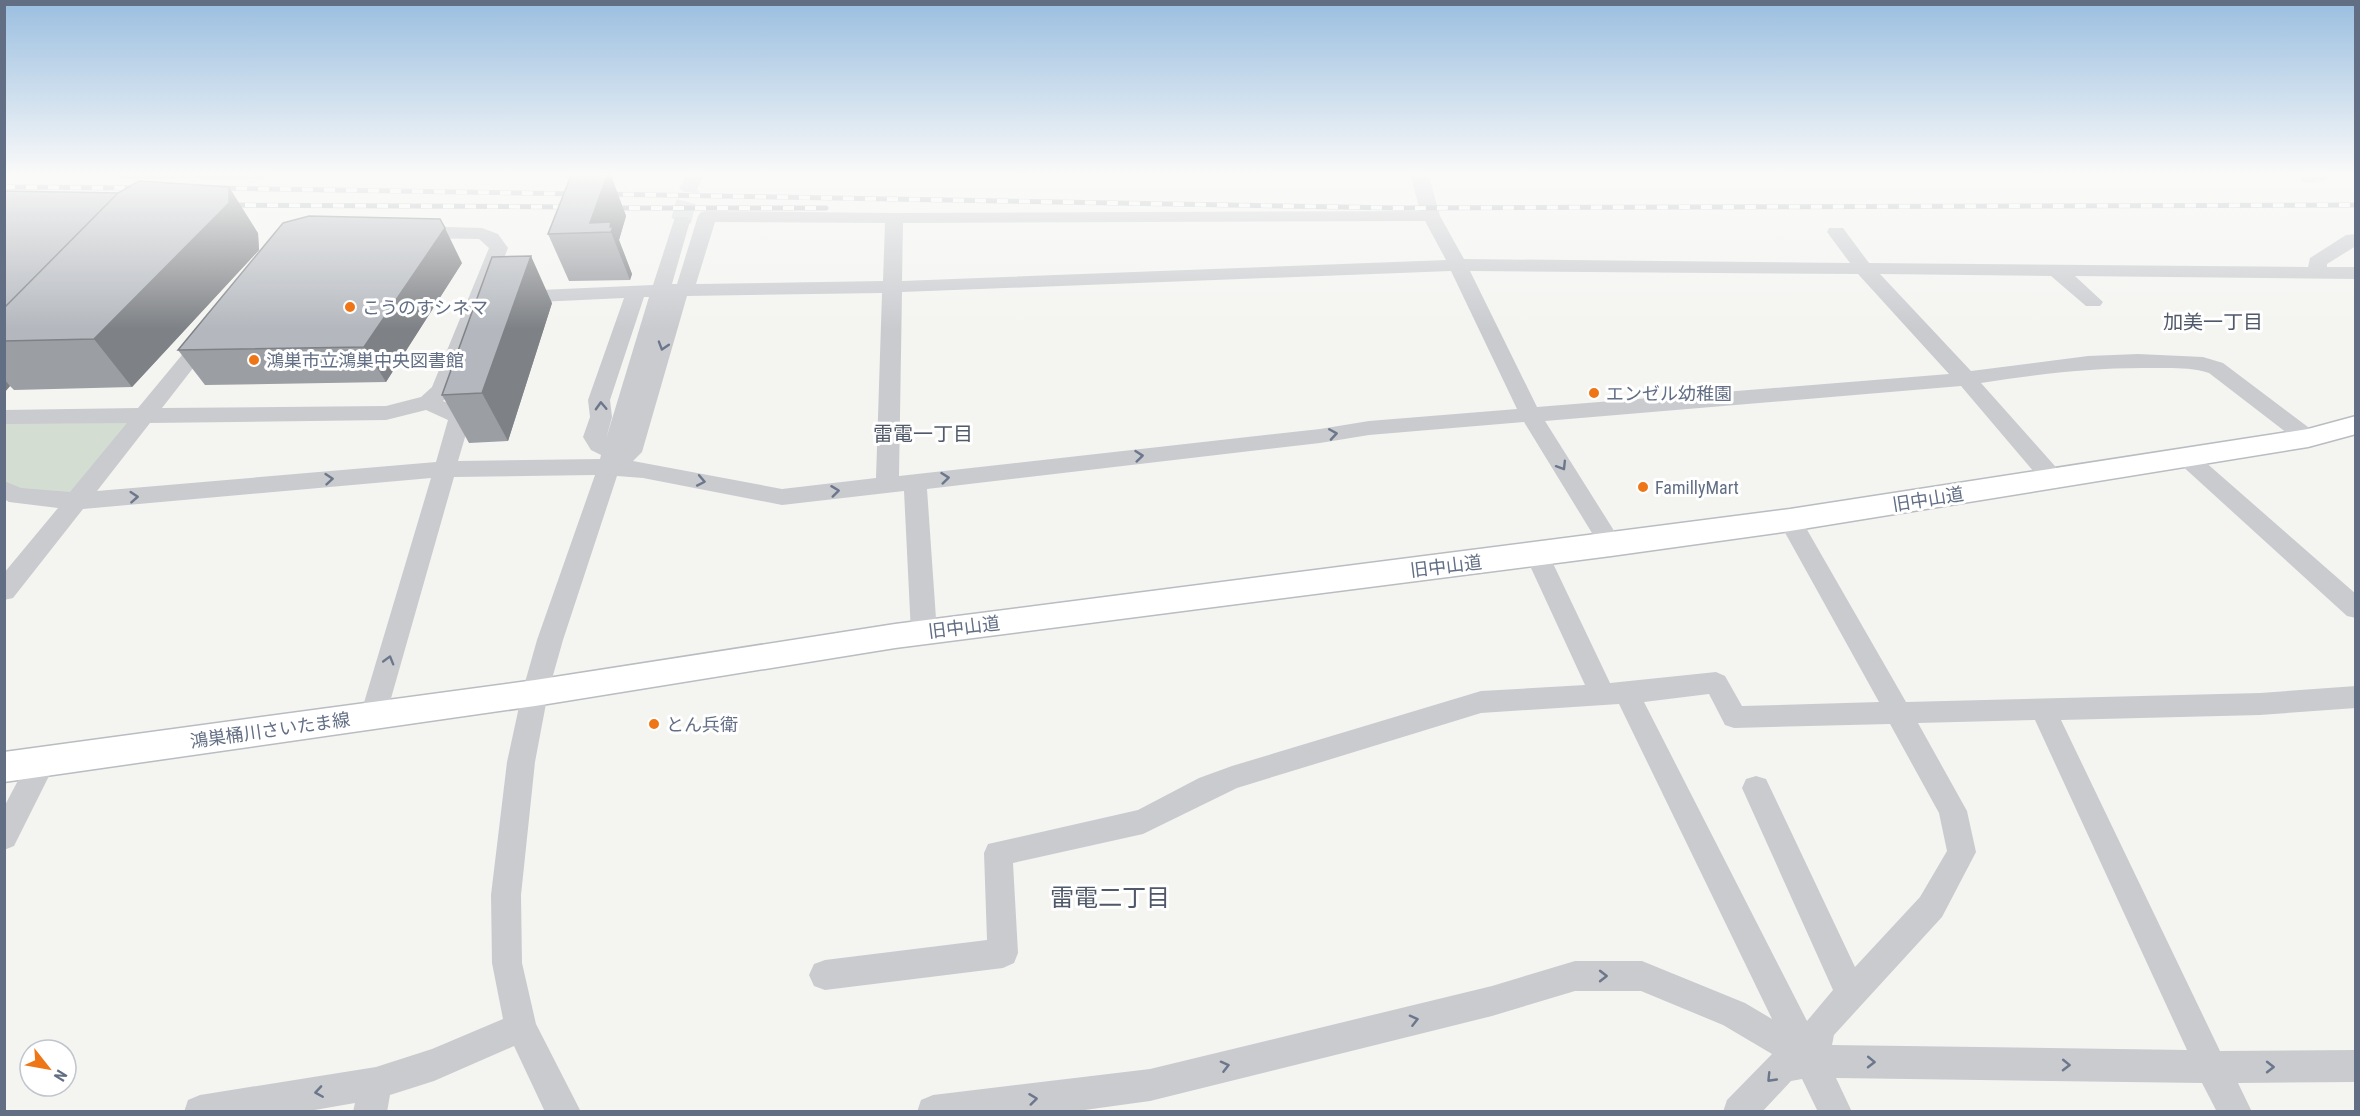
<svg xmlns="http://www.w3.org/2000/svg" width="2360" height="1116" font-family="'Roboto Condensed','Noto Sans JP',sans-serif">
	<rect width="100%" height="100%" fill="#f4f5f1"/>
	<path fill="#d4ddd1" d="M147,414L76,501L5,489V417Z"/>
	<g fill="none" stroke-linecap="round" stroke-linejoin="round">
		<path stroke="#d0d3d6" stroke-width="20" stroke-dasharray="20 10" stroke-linecap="butt" d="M681,221L690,188"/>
		<g stroke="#b9bcc0" stroke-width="3">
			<path id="major" d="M2356,416V434L2308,447L1790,531L1611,556L895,648L535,706L4,782V752L535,680L895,624L1790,509L2308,429Z"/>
		</g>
		<path fill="#c9cbcf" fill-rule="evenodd" d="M116,173H273L270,177L264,178L124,179L118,178Z
			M686,173H704L696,192H684L681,188Z
			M1410,173H1428L1440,216L1464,259L1850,263L1827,232L1829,228H1843L1869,263L2308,267L2310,258L2346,235L2356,234V246L2327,264V267H2356V279L2075,276L2103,302L2100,306H2086L2051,276L1880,274L1971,371L2088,356L2138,354L2203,357L2223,363L2316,433L2319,438L2316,443L2308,445L2300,443L2209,373C2191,367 2171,368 2153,368C2095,367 2038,374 1981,383L2062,474L2065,480L2062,486L2054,488L2046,486L1961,386L1545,421L1623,545L1619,551L1611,554L1603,551L1524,422L1369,435L1320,443L927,489L937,633L933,640L924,643L915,640L911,633L904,491L782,505L643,478L617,476L563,640L548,693L535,762L521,895L522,963L536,1024L581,1112H545L514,1046L434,1081L390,1095L387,1112H353L355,1103L303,1112H184L188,1100L200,1095L376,1067L432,1049L503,1019L492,963L491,895L507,762L522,693L537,640L595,475L454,477L386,716L382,724L373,727L364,724L360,716L431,478L83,509L13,598L4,600V573L58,508L9,502L4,499V481L21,488L70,492L127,423L4,424V410L138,408L201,332L208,330L215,332L218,336L162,408L386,406L421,397L432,387L489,248L479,239L414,238L407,236L405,232L407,228L414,226L482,228L498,234L508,248L452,391L443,401L468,412L471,417L458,461L600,459L601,455L591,450L583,437L590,417L588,400L624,298L517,303L510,301L507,297L510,293L517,291L653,285L675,217H687L690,221L672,284H677L698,216L701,212L707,211L894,213L1420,211ZM1425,221L1446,260L902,281L903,223ZM715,222L885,223L883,281L696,284ZM1451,271L1517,409L1369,421L1320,429L899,476L902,292ZM1470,271L1858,274L1949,374L1537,407ZM882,293L876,478L782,489L633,461L642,452L687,296ZM644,297H649L606,439L612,417L610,400ZM426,410L448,420L436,462L97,491L150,423L386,420Z
			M2307,173H2334C2328,181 2312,184 2303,182L2300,178Z
			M2187,450L2195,453L2356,594V618L2347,616L2179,463L2176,458L2179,453Z
			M1790,512L1798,514L1906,702L2260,693L2356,686V708L2260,715L2061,720L2220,1051L2356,1050V1082L2238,1083L2252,1112H2217L2202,1083L1836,1078L1852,1112H1818L1802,1079L1791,1081L1762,1112H1723L1727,1100L1772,1054L1723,1025L1641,991H1575L1492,1016L1150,1101L1070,1112H917L921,1100L933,1095L1150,1069L1492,986L1575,961H1642L1745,1003L1772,1019L1619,704L1481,713L1237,788L1143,834L1013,863L1018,953L1014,963L1003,968L825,990L814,986L809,975L814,964L825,960L987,940L984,853L988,844L1138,810L1199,778L1232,766L1481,691L1585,685L1525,555L1529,549L1537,546L1545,549L1549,555L1610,683L1716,672L1725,676L1742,706L1879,702L1778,520L1782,514ZM1709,694L1725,725L1734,728L1890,724L1939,813L1947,851L1920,897L1855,967L1766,779L1756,776L1746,779L1742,788L1833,990L1807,1021L1644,702ZM2035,720L2187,1050L1832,1045L1834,1035L1942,917L1976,852L1967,811L1918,723Z
			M42,750L52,754L56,762L14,846L4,850V807L32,754Z"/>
		<use href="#major" fill="#fff" fill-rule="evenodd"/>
		<g stroke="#a6aab1" stroke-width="5">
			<path id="rail" d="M4,187L142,188
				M214,188L580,194
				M601,194L1398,208L2356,205
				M223,205L577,207
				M607,208H826"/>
		</g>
		<use href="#rail" stroke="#fff" stroke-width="4" stroke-dasharray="11" stroke-linecap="butt"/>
	</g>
	<path fill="#9b9ea3" d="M572,173H610L626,216L619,240L632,274L630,280L569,281L548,234Z
		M4,191L258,233L259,250L132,387L14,390L10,386L4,393Z
		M462,263L386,382L205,385L178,350Z
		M552,303L508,441L469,443L442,395Z"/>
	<path fill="#7e8185" d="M608,173H610L626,216L619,240L632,274L630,280L611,232L590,223Z
		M229,187L258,233L259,250L132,387L94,339Z
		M445,228L462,263L386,382L364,347Z
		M531,256L552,303L508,441L482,393Z
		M4,379L10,386L4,393Z"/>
	<path fill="#b4b8be" stroke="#7e8185" stroke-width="1.5" d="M572,173H608L590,223L611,222L610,227H613L611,232L548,234Z
		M139,181L229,187V203L94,339L4,341V308L118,193Z
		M4,191L118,193L4,308Z
		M309,216L440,219L445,228L364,347L178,350L283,223Z
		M531,256L482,393L442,395L492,257Z"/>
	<defs><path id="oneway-chevron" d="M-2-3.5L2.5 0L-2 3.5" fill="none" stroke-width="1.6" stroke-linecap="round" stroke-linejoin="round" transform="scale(1.5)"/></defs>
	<g stroke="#6c778c">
		<use href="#oneway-chevron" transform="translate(663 346) rotate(107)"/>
		<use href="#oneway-chevron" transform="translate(601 406) rotate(-92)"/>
		<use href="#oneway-chevron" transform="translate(1333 434) rotate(-9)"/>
		<use href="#oneway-chevron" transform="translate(1139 456) rotate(-6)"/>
		<use href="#oneway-chevron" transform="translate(1562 466) rotate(58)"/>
		<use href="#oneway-chevron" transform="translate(945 478) rotate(-6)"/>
		<use href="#oneway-chevron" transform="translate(329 479) rotate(-5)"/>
		<use href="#oneway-chevron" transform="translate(701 481) rotate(11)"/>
		<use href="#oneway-chevron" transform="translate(835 491) rotate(-7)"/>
		<use href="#oneway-chevron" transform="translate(134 497) rotate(-4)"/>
		<use href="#oneway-chevron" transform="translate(389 660) rotate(-74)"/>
		<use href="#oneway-chevron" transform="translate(1603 976)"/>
		<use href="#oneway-chevron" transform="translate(1414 1020) rotate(-14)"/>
		<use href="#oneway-chevron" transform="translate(1871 1062) rotate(1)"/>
		<use href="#oneway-chevron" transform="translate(2066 1065) rotate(1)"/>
		<use href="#oneway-chevron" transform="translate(1225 1066) rotate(-14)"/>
		<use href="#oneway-chevron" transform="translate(2270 1067)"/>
		<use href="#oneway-chevron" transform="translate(1771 1078) rotate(134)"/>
		<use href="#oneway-chevron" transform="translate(319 1092) rotate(171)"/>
		<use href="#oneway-chevron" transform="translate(1033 1099) rotate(-7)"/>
	</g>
	<linearGradient id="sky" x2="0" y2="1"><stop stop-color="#9abee0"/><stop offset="0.53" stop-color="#fafaf9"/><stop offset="1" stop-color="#fafaf9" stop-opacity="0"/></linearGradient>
	<rect width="2360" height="329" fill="url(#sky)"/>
	<g fill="#ef7617" stroke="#fff" stroke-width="2">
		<circle cx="350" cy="307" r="6"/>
		<circle cx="254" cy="360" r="6"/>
		<circle cx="1594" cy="393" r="6"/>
		<circle cx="1643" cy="487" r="6"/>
		<circle cx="654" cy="724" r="6"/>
	</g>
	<g text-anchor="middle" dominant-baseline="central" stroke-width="6" stroke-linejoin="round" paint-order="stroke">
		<g font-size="18" fill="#626e84" stroke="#fff" text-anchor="start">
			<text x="362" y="307">こうのすシネマ</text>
			<text x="266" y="360">鴻巣市立鴻巣中央図書館</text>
			<text x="1606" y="393">エンゼル幼稚園</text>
			<text x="1655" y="487">FamillyMart</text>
			<text x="666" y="724">とん兵衛</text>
		</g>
		<g font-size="18" fill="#626e84" stroke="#fff">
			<text transform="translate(1928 499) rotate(-9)">旧中山道</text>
			<text transform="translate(1446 566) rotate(-7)">旧中山道</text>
			<text transform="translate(964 627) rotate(-7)">旧中山道</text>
			<text transform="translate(270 730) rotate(-8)">鴻巣桶川さいたま線</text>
		</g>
		<g font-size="20" fill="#505969" stroke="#fff">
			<text x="2213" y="322">加美一丁目</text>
			<text x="923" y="434">雷電一丁目</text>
		</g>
		<g font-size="24" fill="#505969" stroke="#fff">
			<text x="1110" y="898">雷電二丁目</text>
		</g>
	</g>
	<rect width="2360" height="1116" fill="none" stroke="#626e84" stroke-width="12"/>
	<g transform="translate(48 1068) rotate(121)"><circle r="28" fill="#ffffff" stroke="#c0c5ce" stroke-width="1.5"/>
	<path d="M0-4.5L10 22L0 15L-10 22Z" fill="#ef7617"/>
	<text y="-9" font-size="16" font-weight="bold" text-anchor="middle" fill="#626e84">N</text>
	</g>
</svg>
